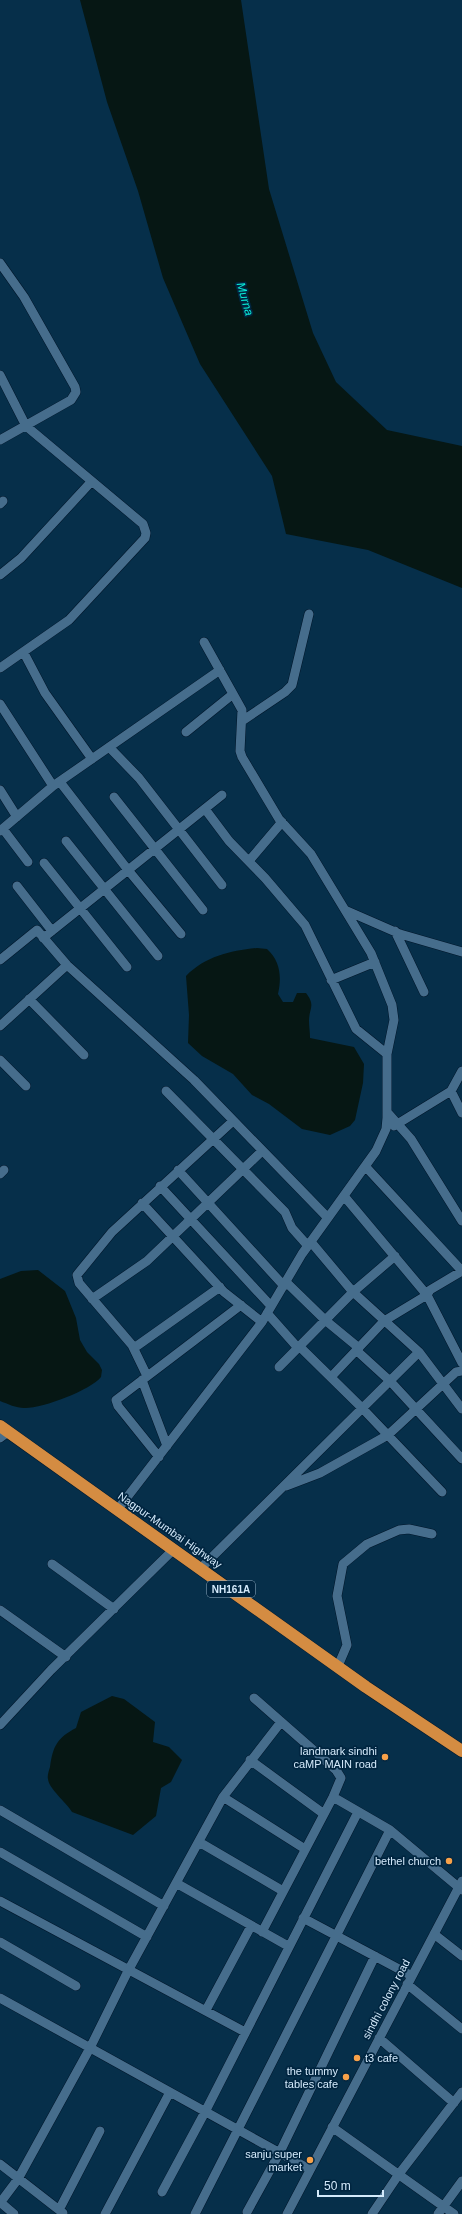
<svg xmlns="http://www.w3.org/2000/svg" width="462" height="2214" font-family="Arial,sans-serif">
	<rect width="100%" height="100%" fill="#062f4a"/>
	<path fill="#061714" d="M80,0H241L269,189L313,333L336,382L387,430L462,446V588L368,550L286,534L272,476L200,364L163,278L138,191L107,102Z
		M257,948L267,949C280,961 282,976 278,994L283,1002H293L297,993H306C316,1006 309,1008 309,1021C309,1026 310,1032 310,1038L354,1047L364,1064L363,1083L355,1120L350,1126L330,1135L302,1129L269,1104L252,1095L233,1074L202,1056L188,1043L189,1015L186,976C206,956 230,951 257,948Z
		M38,1270L65,1291L76,1318L80,1340L87,1352L99,1364L102,1370L101,1377C91,1390 41,1409 24,1408C16,1408 8,1404 0,1401V1279L21,1271Z
		M112,1696L124,1699L155,1722L153,1742L169,1747L182,1760L171,1782L161,1788L156,1816L133,1835L72,1812C66,1802 49,1789 48,1779C47,1776 49,1770 50,1767C53,1746 57,1738 76,1728L81,1712Z"/>
	<g fill="none" stroke-linecap="round" stroke-linejoin="round">
		<g stroke="#00162a" stroke-width="10">
			<path id="minor" d="M0,263L24,297L75,387L76,392L71,400L0,440
				M0,375L26,426L143,524L146,533L145,538L69,620L0,668
				M0,504L3,501
				M0,575L21,558L91,482
				M24,653L45,693L92,759
				M0,704L53,786
				M242,721L285,692L292,685L309,614
				M186,732L233,694
				M109,747L139,778L222,885
				M60,782L128,870L181,934
				M0,790L17,817
				M114,797L203,910
				M205,809L229,841L265,878L305,925L356,1029L387,1054
				M3,829L28,862
				M0,831L53,786L220,670
				M66,841L158,956
				M249,861L282,822
				M44,863L127,967
				M17,886L52,931
				M345,910L400,934L462,952
				M395,931L424,992
				M43,938L222,795
				M0,960L37,930L67,965L194,1080L328,1218
				M331,980L375,962
				M29,999L84,1055
				M0,1026L67,965
				M0,1060L26,1086
				M166,1091L285,1212L292,1228L308,1246
				M451,1091L462,1113
				M387,1112L411,1139L462,1221
				M394,1126L451,1091L462,1071
				M365,1166L462,1271
				M178,1170L284,1286
				M0,1174L4,1170
				M160,1186L271,1306
				M142,1203L224,1292L262,1322
				M311,1242L353,1292L419,1352L462,1409
				M462,1271L430,1290L427,1295L462,1363
				M286,1282L325,1320L359,1348
				M92,1299L147,1261L262,1151
				M267,1313L298,1348
				M299,1346L362,1408L442,1492
				M134,1348L220,1287
				M356,1350L390,1381L462,1459
				M279,1367L353,1292L395,1256
				M147,1376L132,1345L79,1283L77,1275L112,1232L233,1121
				M331,1377L384,1321L427,1295L344,1196
				M142,1380L167,1446
				M0,1438L8,1432
				M159,1457L118,1406L116,1400L241,1305
				M286,1486L320,1473L388,1435L443,1384L456,1372L462,1371
				M118,1509L262,1322L302,1254L376,1151L386,1129L387,1118V1054L394,1020L392,1005L371,953L311,854L279,819L242,757L240,751L242,710L204,642
				M52,1564L114,1609
				M201,1568L419,1352
				M0,1610L66,1657
				M338,1666L347,1645L337,1596L343,1564L367,1544L399,1530L409,1529L432,1534
				M254,1698L336,1770L341,1778L333,1797L262,1932
				M0,1725L51,1670L174,1549
				M250,1760L324,1814
				M223,1797L305,1849
				M333,1797L390,1830L462,1890
				M0,1810L164,1906
				M199,1842L283,1891
				M0,1852L147,1937
				M176,1883L288,1946
				M0,1901L245,2032
				M303,1918L412,1976
				M434,1934L462,1956
				M0,1942L76,1986
				M407,1984L462,2029
				M0,1998L309,2169
				M206,2010L251,1926
				M379,2038L454,2103
				M332,2127L454,2214
				M0,2164L63,2213
				M162,2192L205,2112L358,1812
				M0,2202L14,2214
				M0,2203L18,2179L90,2048L128,1971L223,1797L281,1722
				M59,2210L100,2131
				M247,2212L280,2152L375,1956
				M105,2214L170,2092
				M195,2214L390,1830
				M287,2214L462,1881
				M372,2214L399,2174L462,2092
				M438,2214L462,2181"/>
		</g>
		<g stroke="#00162a" stroke-width="13">
			<path id="highway" d="M0,1426L366,1687L462,1751"/>
		</g>
		<use href="#minor" stroke="#466d8c" stroke-width="9"/>
		<use href="#highway" stroke="#d48c42" stroke-width="12"/>
	</g>
	<g fill="#f7a149" stroke="#002540" stroke-width="1.5">
		<circle cx="385" cy="1757" r="4"/>
		<circle cx="449" cy="1861" r="4"/>
		<circle cx="357" cy="2058" r="4"/>
		<circle cx="346" cy="2077" r="4"/>
		<circle cx="310" cy="2160" r="4"/>
	</g>
	<g text-anchor="middle" dominant-baseline="central" stroke-width="3.5" stroke-linejoin="round" paint-order="stroke">
		<rect fill="#002540" stroke="#94afc3" stroke-width="1" x="207" y="1581" width="48" height="16" rx="3"/>
		<g font-size="10" font-weight="bold" fill="#d4eafb">
			<text x="231" y="1589">NH161A</text>
		</g>
		<g font-size="11" fill="#d4eafb" stroke="#002540">
			<text transform="translate(170 1530) rotate(35)">Nagpur-Mumbai Highway</text>
			<text transform="translate(386 1999) rotate(-62)">sindhi colony road</text>
		</g>
		<g font-size="11" fill="#d4eafb" stroke="#002540" text-anchor="end">
			<text x="377" y="1751">landmark sindhi<tspan x="377" dy="13">caMP MAIN road</tspan></text>
			<text x="441" y="1861">bethel church</text>
			<text x="365" y="2058" text-anchor="start">t3 cafe</text>
			<text x="338" y="2071">the tummy<tspan x="338" dy="13">tables cafe</tspan></text>
			<text x="302" y="2154">sanju super<tspan x="302" dy="13">market</tspan></text>
		</g>
		<g font-size="12" font-style="italic" fill="#09ead6" stroke="#002540">
			<text transform="translate(245 299) rotate(74)">Murna</text>
		</g>
	</g>
	<path d="M318 2190v6h65v-6" fill="none" stroke="#d4eafb" stroke-width="2"/>
	<text x="324" y="2190" font-size="12" fill="#d4eafb" stroke="#002540" stroke-width="3" paint-order="stroke">50 m</text>
</svg>
